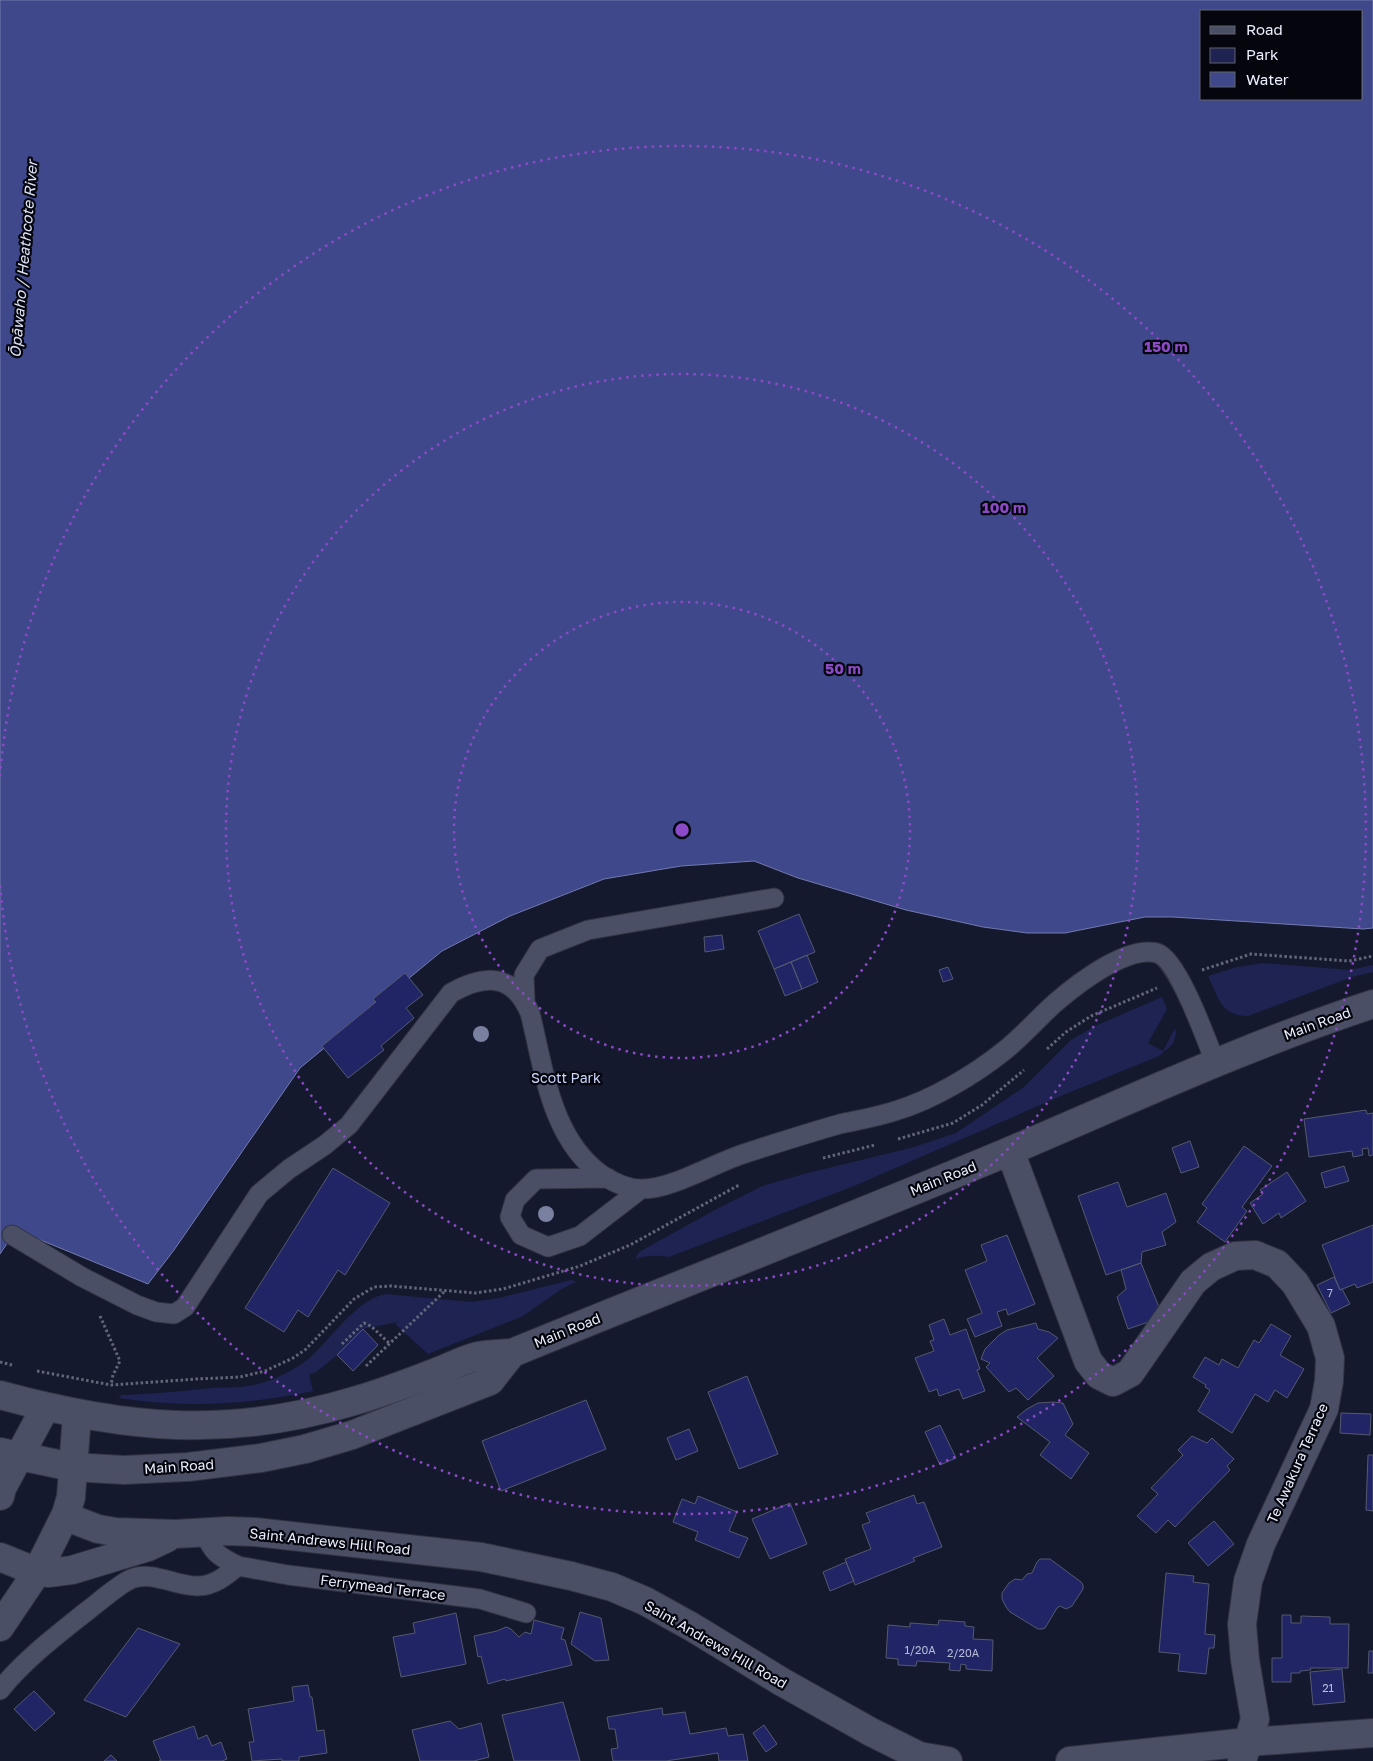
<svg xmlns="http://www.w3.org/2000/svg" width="1373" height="1761" font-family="'Golos Text',sans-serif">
	<rect width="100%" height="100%" fill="#15192d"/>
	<path fill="#1e2352" d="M1263,963L1350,970L1373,965V972L1352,977L1248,1016C1221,1016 1218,997 1208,976L1237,967Z
		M1162,997L1167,1009L1148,1043L1163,1051L1175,1028L1176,1034L1173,1044L1159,1056L1068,1093L854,1186L669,1257C657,1255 647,1255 635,1259L639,1252L713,1211L762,1186L804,1174L914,1147L956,1133L1024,1087L1071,1040L1095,1026Z
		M571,1280L576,1282L563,1288L523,1316L428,1354L395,1324L398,1322L363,1329L337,1355L315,1373L309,1374L313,1391C248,1405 183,1408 118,1398L122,1395C153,1394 183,1391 213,1388C225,1387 237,1388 248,1386C268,1383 290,1373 307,1360C330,1341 354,1301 385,1294L471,1302L499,1298Z"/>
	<path fill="#3f488b" stroke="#737aad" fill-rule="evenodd" d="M0,0H1373V928L1363,929L1173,917H1145L1065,933H1027L983,927L906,910L798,878L754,861L681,866L604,879L510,916L442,951L300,1068L174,1250L148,1284L16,1230L0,1254ZM1202,11H1362V99H1202Z"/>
	<path fill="#212565" stroke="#545970" d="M799,914L815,952L774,969L758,931Z
		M722,935L724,949L705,952L704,937Z
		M807,955L818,982L802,989L791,962Z
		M791,962L802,989L785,996L774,969Z
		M948,967L953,979L943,982L939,970Z
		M405,973L423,995L406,1008L414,1018L381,1046L384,1050L348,1078L322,1046L376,1002L373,999Z
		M1366,1110L1367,1114L1373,1113V1155L1369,1156L1368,1148L1362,1149L1363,1155L1353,1157L1352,1151L1309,1157L1304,1119Z
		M1190,1141L1199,1167L1181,1173L1172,1148Z
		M1244,1146L1272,1166L1242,1207L1247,1211L1225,1242L1197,1222L1207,1208L1202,1204Z
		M1344,1166L1349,1181L1325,1188L1321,1173Z
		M333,1168L390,1203L345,1275L338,1270L308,1317L298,1310L284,1332L245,1308Z
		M1287,1172L1306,1201L1281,1218L1279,1213L1263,1224L1250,1203L1263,1194L1260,1190Z
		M1118,1182L1127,1207L1166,1193L1176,1222L1162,1232L1166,1245L1142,1252L1141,1263L1106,1275L1078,1196Z
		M1373,1225V1282L1357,1288L1355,1284L1340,1290L1322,1245Z
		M1007,1235L1035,1304L1008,1315L1006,1309L997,1312L1002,1326L975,1337L967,1319L982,1313L965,1270L987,1261L981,1245Z
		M1141,1263L1163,1317L1128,1329L1117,1297L1126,1289L1121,1270Z
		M1334,1277L1340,1290L1342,1289L1350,1304L1331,1313L1317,1285Z
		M944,1319L950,1335L966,1329L980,1369L977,1370L985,1391L963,1399L959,1389L939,1396L937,1389L929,1392L915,1358L934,1351L930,1341L934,1340L929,1325Z
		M1036,1323L1038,1329L1049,1332L1058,1338L1037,1358L1054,1376L1028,1400L1016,1388L1009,1392L986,1367L990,1363L981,1359L985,1349L999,1335L1007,1330Z
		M1271,1324L1291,1336L1280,1355L1304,1369L1287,1398L1275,1390L1268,1402L1255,1394L1232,1433L1198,1411L1210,1390L1205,1387L1206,1385L1193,1377L1205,1357L1219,1365L1222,1359L1238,1368L1254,1340L1259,1343Z
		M363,1329L378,1345L353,1371L337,1355Z
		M747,1376L778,1454L739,1469L708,1392Z
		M586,1400L606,1449L501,1491L482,1441Z
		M1053,1402L1063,1403L1073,1424L1065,1435L1089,1453L1071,1479L1040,1455L1050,1442L1017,1417L1027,1409L1038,1403Z
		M1341,1413L1371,1414L1370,1435L1340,1433Z
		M940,1425L956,1458L940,1465L925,1432Z
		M689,1429L698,1451L676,1460L667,1438Z
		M1192,1436L1207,1443L1212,1438L1234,1459L1227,1466L1230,1470L1175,1527L1168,1520L1156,1533L1137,1516L1158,1494L1151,1488L1183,1455L1178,1450Z
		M1368,1455H1373V1511L1366,1510Z
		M914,1495L917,1504L924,1502L942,1547L913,1558L915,1561L855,1585L845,1559L871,1549L862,1525L870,1522L866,1513Z
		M698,1496L737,1512L729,1531L748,1538L739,1558L695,1540L698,1532L673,1522L682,1499L695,1504Z
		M790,1503L807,1544L770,1559L752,1519Z
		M1214,1521L1234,1544L1208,1566L1188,1543Z
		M1040,1559H1050L1081,1582L1083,1585V1589L1072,1606L1066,1609L1060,1606L1057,1608L1045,1628L1042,1629H1038L1010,1612L1006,1607L1002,1599V1593L1009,1583L1015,1579L1022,1580L1027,1574L1032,1573L1037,1562Z
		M846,1562L854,1581L830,1591L823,1572Z
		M1166,1573L1194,1576L1193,1582L1209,1584L1205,1634L1215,1635L1214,1648H1209L1206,1674L1178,1671L1180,1654L1159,1652Z
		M580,1612L601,1618L609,1660L595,1661L571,1644Z
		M456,1613L466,1664L401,1677L393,1637L415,1633L413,1623Z
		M1282,1615H1291V1623H1301V1616L1330,1617V1624H1349L1348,1668H1310L1311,1670L1300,1671V1673H1291V1682H1272V1658H1282Z
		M534,1620L564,1628L561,1639L565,1640L572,1665L506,1681L505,1679L488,1684L481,1656L478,1657L474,1636L497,1631L506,1627L511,1629L519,1637L525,1632L531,1634Z
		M939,1620L965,1622V1626L974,1627L973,1639L993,1640L992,1671L966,1669V1665L961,1664L960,1671L949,1670L950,1663L917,1661L916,1666L898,1665V1659L886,1658L888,1625L910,1627V1623L938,1625Z
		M138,1628L180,1644L126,1717L84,1700Z
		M1369,1651H1373V1673H1368Z
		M1342,1669L1345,1702L1313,1705L1310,1672Z
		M308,1685L310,1697H312L317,1731L324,1730L327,1753L299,1757V1761H282V1759L252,1761L249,1742H254L248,1709L294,1701L292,1687Z
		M34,1691L55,1713L35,1731L14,1709Z
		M563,1702L580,1761H514L502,1715Z
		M662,1708L663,1715L685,1712L690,1734L726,1728L728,1736L743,1734L748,1761H719L718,1753L666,1761H613L611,1749L618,1748L615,1729H609L607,1717Z
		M450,1721L459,1729L481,1723L489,1757L474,1761H420L412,1730Z
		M764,1725L777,1744L766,1752L753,1733Z
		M194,1726L198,1739L207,1735L212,1746L221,1742L227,1759L222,1761H159H161L153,1741Z
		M111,1755L117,1761H104Z"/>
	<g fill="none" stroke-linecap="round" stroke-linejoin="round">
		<g stroke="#313343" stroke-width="21">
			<path id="lane" d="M525,1001L524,975L540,949L588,930L774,898
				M608,1178L536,1179L515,1200L510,1217L521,1235L548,1247L580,1236L641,1189
				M12,1235L82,1277L137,1305L156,1312L174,1314L185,1307L259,1194L289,1169L325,1145L349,1125L451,993C485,974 513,973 530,1013C544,1069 551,1139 602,1175C613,1182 628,1189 641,1189C671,1190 716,1162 746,1153C777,1143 808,1133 840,1124C858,1120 877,1117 895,1111C932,1100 974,1075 1004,1051C1023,1036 1038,1018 1055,1003C1077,984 1127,945 1157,953C1177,958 1207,1041 1215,1062
				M204,1532C213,1553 218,1556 238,1566
				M0,1690C24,1660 57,1635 87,1611C99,1602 118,1585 131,1579C153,1570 176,1587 198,1586C214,1586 227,1575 238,1566L288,1575L480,1599L526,1613"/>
		</g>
		<g stroke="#313343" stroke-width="30">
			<path id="street" d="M1010,1151L1088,1361L1099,1375L1113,1382L1130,1373L1193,1282L1211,1267L1235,1256L1255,1255L1277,1264L1295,1283L1321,1326L1330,1358L1329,1381L1324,1409L1261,1544L1248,1581L1242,1624L1245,1660L1255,1719L1242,1761"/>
		</g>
		<g stroke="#313343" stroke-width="30">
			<path id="secondary" d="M0,1395C125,1429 228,1439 354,1401C383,1393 411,1382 439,1371C452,1366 465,1359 478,1356C489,1354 501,1354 512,1353C678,1285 845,1220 1010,1151C1130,1100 1248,1045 1373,1004
				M0,1452L72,1467L124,1470L188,1467L261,1458L305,1449L352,1435L490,1381L512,1353
				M0,1496L2,1488L45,1408
				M66,1514L77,1521L98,1529L116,1532L175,1534L228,1531L255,1532L481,1557L571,1576L612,1587L645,1601L692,1627L782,1682L871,1732L919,1756L948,1761
				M0,1557L37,1572L49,1573L72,1570L148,1547L167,1538
				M0,1627L37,1572L66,1514L71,1497L77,1414
				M1070,1761L1248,1742L1373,1733"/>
		</g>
		<path stroke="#626678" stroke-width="3" stroke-dasharray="2.5 2.5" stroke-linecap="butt" d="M1202,970L1251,954L1349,961L1373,956
			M1047,1049L1066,1032L1091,1016L1157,988
			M898,1139L953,1123L982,1105L1024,1070
			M823,1158L875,1145
			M100,1316L120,1361L113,1375L111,1385
			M342,1344L364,1323L371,1326L390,1344
			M0,1362L12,1365
			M366,1366L445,1291
			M37,1371L111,1385L197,1379L240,1377L265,1371L293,1358L305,1350L354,1299L374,1287L391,1286L475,1293L503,1289L580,1266L630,1245L739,1185"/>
		<use href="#lane" stroke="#4a4f66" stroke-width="19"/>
		<use href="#street" stroke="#4a4f66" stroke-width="28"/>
		<use href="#secondary" stroke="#4a4f66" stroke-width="28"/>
	</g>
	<g fill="#7a809f">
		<circle cx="481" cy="1034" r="8"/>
		<circle cx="546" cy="1214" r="8"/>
	</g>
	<g fill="none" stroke="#8c49c8" stroke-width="2.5" stroke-dasharray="2.5 5">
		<circle cx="682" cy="830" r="228"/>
		<circle cx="682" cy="830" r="456"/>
		<path d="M0 776A684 684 0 1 1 0 884"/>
	</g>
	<g text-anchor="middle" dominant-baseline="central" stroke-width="4.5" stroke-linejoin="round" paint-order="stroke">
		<g font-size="11" fill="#b8bcd7">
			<text x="1330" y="1292">7</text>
			<text x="920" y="1649">1/20A</text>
			<text x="963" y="1652">2/20A</text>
			<text x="1328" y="1687">21</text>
		</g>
		<g font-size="14" fill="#ebeffd" stroke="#04050d">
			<text transform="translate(1317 1023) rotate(-20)">Main Road</text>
			<text transform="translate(943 1178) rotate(-22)">Main Road</text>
			<text transform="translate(567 1330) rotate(-22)">Main Road</text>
			<text transform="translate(1297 1463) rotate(-66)">Te Awakura Terrace</text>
			<text transform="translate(179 1466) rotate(-4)">Main Road</text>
			<text transform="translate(330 1541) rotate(6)">Saint Andrews Hill Road</text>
			<text transform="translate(383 1587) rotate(7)">Ferrymead Terrace</text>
			<text transform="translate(716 1644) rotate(30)">Saint Andrews Hill Road</text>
		</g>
		<g font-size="14" fill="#ccd5fd" stroke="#04050d">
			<text x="566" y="1077">Scott Park</text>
		</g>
		<g font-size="15" font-style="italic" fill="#dee3f7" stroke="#04050d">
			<text transform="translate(23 259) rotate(-85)">Ōpāwaho / Heathcote River</text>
		</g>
	</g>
	<circle cx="682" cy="830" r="8" fill="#8c49c8" stroke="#04050d" stroke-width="2.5"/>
	<g font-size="15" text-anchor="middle" font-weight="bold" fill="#8c49c8" stroke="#04050d" stroke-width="4.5" stroke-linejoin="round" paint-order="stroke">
		<text x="1166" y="352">150 m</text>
		<text x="1004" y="513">100 m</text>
		<text x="843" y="674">50 m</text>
	</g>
	<rect x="1200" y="10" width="162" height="90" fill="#04050d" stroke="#60636d"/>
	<rect x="1210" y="26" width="25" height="8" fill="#4a4f66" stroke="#60636d"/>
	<text x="1246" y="35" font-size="15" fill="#ebeffd">Road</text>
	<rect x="1210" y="48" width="25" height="15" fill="#1e2352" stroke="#60636d"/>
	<text x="1246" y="60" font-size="15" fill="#ebeffd">Park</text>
	<rect x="1210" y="72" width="25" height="15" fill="#3f488b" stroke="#60636d"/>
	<text x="1246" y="85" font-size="15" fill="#ebeffd">Water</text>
</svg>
